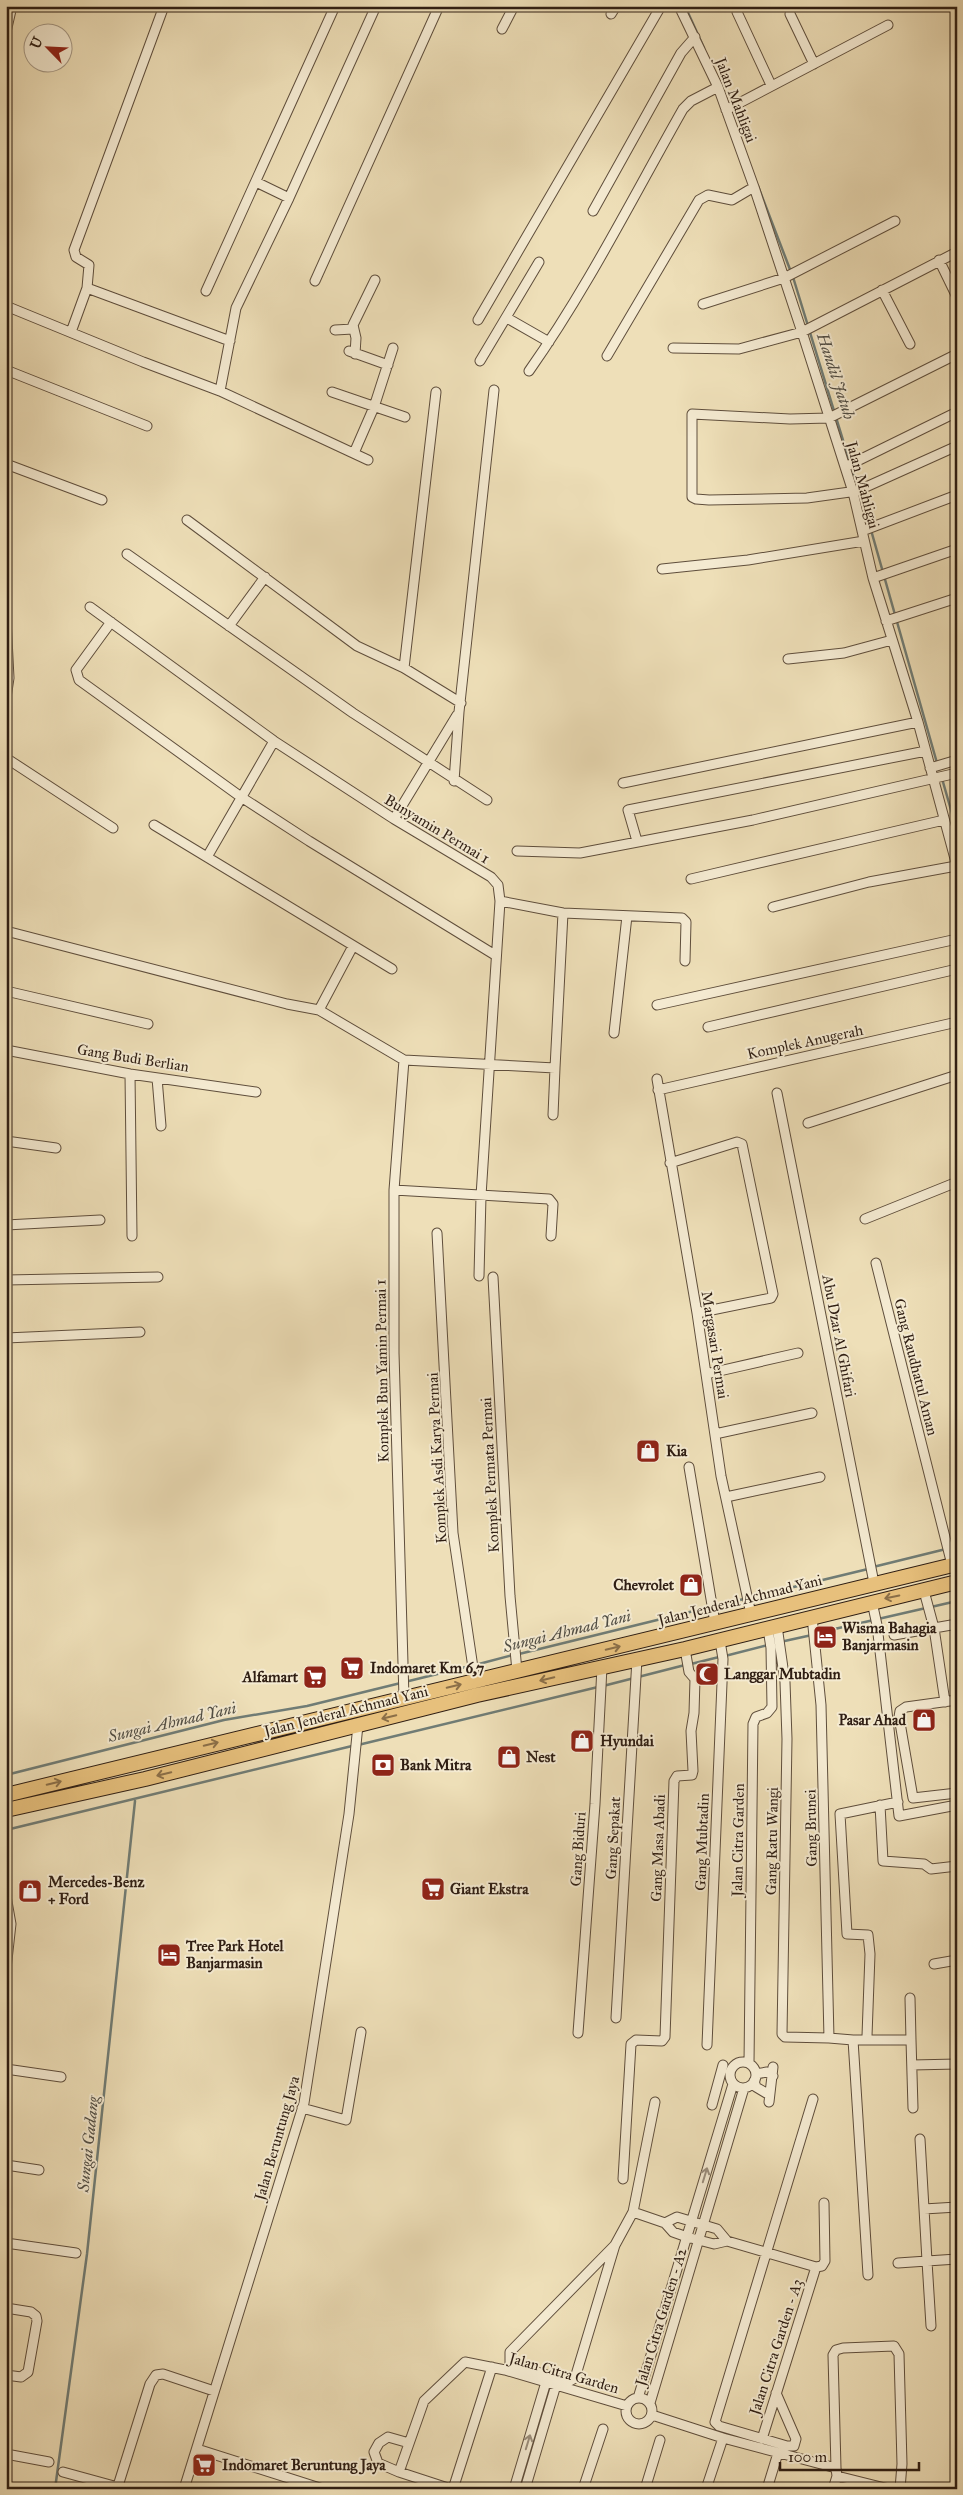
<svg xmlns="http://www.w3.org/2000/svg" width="963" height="2495" font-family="'IM FELL Great Primer',serif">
	<rect width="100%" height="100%" fill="#eedfb8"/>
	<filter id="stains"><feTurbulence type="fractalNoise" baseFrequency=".004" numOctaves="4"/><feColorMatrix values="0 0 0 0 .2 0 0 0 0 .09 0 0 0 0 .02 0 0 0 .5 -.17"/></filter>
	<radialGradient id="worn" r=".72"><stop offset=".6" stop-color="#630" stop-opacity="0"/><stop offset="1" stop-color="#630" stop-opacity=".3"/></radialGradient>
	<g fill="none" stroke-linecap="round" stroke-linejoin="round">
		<path stroke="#707c75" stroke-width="2.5" d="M685,6L704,48
			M758,186L791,272
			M793,277L869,525
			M871,530L937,763
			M943,782L957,831
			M873,1567L946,1549
			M715,1606L868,1569
			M931,1607L957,1601
			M817,1633L926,1608
			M780,1642L812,1635
			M519,1654L710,1607
			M725,1656L768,1645
			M691,1664L719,1657
			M475,1665L513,1655
			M603,1686L685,1665
			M358,1745L598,1687
			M6,1775L224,1720L307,1706L470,1666
			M6,1830L352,1746
			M55,2489L87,2254L135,1801"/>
		<g stroke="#5f4e3c" stroke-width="11">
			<path id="minor" d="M679,6L718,87L754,187L802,332L853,492L873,578L918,722L957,866
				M737,12L771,85
				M611,14L616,6
				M790,14L814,64
				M502,29L514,6
				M6,32L12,6
				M726,110L888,25
				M256,182L289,198
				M593,211L681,53L695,37
				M939,260L957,297
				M315,281L439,6
				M87,288L89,265L76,257L74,250L164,6
				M882,290L910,344
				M206,291L335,6
				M703,304L784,278L895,221
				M6,306L143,362L220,391L368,460
				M507,318L549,342
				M478,320L661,6
				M335,330L353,329
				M71,332L87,288L230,341
				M673,348L739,349L802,332L957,252
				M349,351L388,365
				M355,354L356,338L353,325L375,280
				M957,354L829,418L790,419L692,414V497L696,499L709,500L807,498L857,491L957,446
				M607,356L699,200L708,195L732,200L754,187
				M480,361L539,262
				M6,370L147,426
				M529,371C587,289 633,197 683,109L691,101L718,87
				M220,391L236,308L289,198L376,6
				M332,392L405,417
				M354,453L374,407L393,348
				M6,464L102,500
				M845,467L957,412
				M187,520L357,646L404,668L461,703
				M862,531L957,495
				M127,554L353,713L487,800
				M662,569L748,560L864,541
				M873,578L957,549
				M90,607L274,741L394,819L491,877L498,885L500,901L481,1196L479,1276
				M6,619L9,678L6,698
				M886,621L957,598
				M111,622L76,670L79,680L241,797L309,841L495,955
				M229,626L265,577
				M788,659L844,653L892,640
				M404,668L436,392
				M6,758L113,828
				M930,768L957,760
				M454,781L459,712L494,390
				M623,783L918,722
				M394,819L457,715
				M154,825L392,969
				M637,841L628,810L926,751
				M517,851L580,853L753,820L957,773
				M207,857L274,741
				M691,879L944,820
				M500,901L563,913L682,918L686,922L685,961
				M773,907L869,882L956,866
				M6,931L287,1004L319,1010
				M353,946L319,1010L404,1060L394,1190V1353L404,1698
				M6,991L148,1024
				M657,1005L957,939
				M708,1027L957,969
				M614,1033L627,916
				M6,1050L130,1074L256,1092
				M404,1060L555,1068L563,913
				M130,1074L132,1236
				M157,1078L161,1126
				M657,1079L697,1313L721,1476L751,1614
				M658,1090L957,1022
				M777,1093L874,1583
				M553,1115L555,1068
				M808,1123L957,1075
				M6,1141L56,1148
				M670,1163L737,1142L742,1144L773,1294L771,1298L697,1313
				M394,1190L549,1199L553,1204L551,1236
				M865,1219L957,1182
				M6,1225L100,1220
				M437,1233L453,1533L475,1681
				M876,1263L952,1565
				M493,1277L510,1596L517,1671
				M6,1280L158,1277
				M6,1338L140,1332
				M706,1374L798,1353
				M715,1434L812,1413
				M689,1467L715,1623
				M726,1497L820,1477
				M924,1591L934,1628L945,1702
				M872,1602L877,1625L899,1816L957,1805
				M812,1617L821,1705L829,2038L853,2040L868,2275
				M777,1626L785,1682L787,1739L782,2034L785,2037L829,2038
				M894,1635L957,1624
				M957,1700L906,1707L900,1711L899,1717L913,1798L957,1793
				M880,1805L883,1861L924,1864L931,1869L957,1866
				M6,1896L11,1924L6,1969
				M934,1964L957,1960
				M910,1998L911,2040
				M616,2018L637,1659
				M578,2033L595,1804L602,1667
				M867,2036L870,1954L868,1935L847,1934L840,1814L898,1802
				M852,2040H911L913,2108
				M707,2045L723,1659L720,1641
				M730 2075a13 13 0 1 1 26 0a13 13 0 1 1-26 0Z
				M749,2063L753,1724L756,1717L767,1713L772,1707L771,1648L768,1629
				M912,2065L957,2064
				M6,2069L61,2077
				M756,2074L767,2072L773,2076
				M754,2081L756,2087L766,2093L769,2091
				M769,2102L773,2067
				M712,2105L723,2065
				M302,2108L346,2120L361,2032
				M6,2165L39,2170
				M623,2179L631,2044L636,2040L662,2041L665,2037L674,1781L677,1776L692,1775L693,1771L691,1731L694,1713L695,1679L689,1672L685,1649
				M924,2209L957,2207
				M633,2212L665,2223
				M677,2217L717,2229L727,2241L714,2244L687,2237L673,2232L665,2223Z
				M727,2241L816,2267L822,2266L825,2261L824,2203
				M6,2243L76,2253
				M615,2245L510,2352V2363L568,2382L575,2378L615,2245L633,2212L655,2102
				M898,2263L927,2261L920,2139
				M6,2308L31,2312L36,2316L37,2321L28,2372L21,2377L6,2375
				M931,2326L927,2261L957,2259
				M776,2393L796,2439L794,2446H787L719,2426L715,2422L813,2099
				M638,2398L733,2084
				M626 2411a13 13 0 1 1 26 0a13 13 0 1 1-26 0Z
				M650,2403L744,2088
				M652,2415L723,2438L836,2468L837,2476
				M762,2439L816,2267
				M197,2449L323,2489
				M6,2454L49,2462
				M836,2468L833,2355L836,2350L843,2348L894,2346L899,2354L902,2464L900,2489
				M63,2472L125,2489
				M399,2472L378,2463L374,2452L379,2443L388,2437L409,2443
				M837,2476L889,2489
				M117,2489L150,2384L156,2375L163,2374L214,2391
				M184,2489L304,2103L349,1814L358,1725
				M451,2489L399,2472L424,2401L465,2362L505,2370L627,2406
				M453,2489L492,2367
				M514,2489L546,2382
				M525,2489L556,2385
				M583,2489L603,2429
				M645,2489L660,2440
				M706,2489L723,2438
				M767,2489L778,2453
				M833,2489L837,2476"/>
		</g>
		<g stroke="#2f1e13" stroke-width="16">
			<path id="trunk" d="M6,1795L957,1564
				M6,1810L145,1779L477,1695L685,1649L957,1582"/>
		</g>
		<use href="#minor" stroke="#f4ead1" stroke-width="9"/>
		<use href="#trunk" stroke="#e7c07c" stroke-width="14"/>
	</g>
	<defs><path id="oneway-shaft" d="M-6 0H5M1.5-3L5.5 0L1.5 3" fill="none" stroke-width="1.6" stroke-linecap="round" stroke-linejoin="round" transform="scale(1.25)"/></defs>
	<g stroke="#8b6f48">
		<use href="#oneway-shaft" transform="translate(892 1597) rotate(168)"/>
		<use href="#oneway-shaft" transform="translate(613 1648) rotate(-13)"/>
		<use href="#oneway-shaft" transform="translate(547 1679) rotate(167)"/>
		<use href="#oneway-shaft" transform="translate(454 1686) rotate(-13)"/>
		<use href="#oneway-shaft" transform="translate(389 1717) rotate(166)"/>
		<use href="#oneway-shaft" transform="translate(211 1744) rotate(-14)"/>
		<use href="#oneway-shaft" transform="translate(164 1774) rotate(166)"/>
		<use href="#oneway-shaft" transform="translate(54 1783) rotate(-14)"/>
	</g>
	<g stroke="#9b8e7c">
		<use href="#oneway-shaft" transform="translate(705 2175) rotate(-73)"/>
		<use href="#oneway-shaft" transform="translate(528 2442) rotate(-73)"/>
	</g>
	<defs>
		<g id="shop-square" transform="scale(1.25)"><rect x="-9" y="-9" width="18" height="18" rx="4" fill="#8f2418" stroke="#f4ead1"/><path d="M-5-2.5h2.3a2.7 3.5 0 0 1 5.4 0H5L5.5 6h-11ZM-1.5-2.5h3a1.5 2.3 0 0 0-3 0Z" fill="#fff"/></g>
		<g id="hotel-square" transform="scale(1.25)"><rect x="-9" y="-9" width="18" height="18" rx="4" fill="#8f2418" stroke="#f4ead1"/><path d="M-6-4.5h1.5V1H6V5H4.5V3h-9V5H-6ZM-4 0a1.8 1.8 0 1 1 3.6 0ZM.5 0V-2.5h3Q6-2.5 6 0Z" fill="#fff"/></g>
		<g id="supermarket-square" transform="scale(1.25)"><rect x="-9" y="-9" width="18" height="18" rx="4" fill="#8f2418" stroke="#f4ead1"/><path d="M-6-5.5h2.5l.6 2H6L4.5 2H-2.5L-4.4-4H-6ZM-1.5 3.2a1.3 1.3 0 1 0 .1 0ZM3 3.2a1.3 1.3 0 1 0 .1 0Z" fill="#fff"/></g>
		<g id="mosque-square" transform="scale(1.25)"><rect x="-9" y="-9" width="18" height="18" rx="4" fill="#8f2418" stroke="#f4ead1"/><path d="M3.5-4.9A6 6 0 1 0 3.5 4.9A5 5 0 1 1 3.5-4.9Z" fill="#fff"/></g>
		<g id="bank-square" transform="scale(1.25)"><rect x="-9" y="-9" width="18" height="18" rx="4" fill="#8f2418" stroke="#f4ead1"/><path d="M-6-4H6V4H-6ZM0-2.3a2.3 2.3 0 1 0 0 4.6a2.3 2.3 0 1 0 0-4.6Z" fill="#fff"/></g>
	</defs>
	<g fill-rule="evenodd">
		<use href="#shop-square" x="648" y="1451"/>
		<use href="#shop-square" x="691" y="1585"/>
		<use href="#hotel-square" x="825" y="1637"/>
		<use href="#supermarket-square" x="352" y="1668"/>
		<use href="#mosque-square" x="707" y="1674"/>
		<use href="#supermarket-square" x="315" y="1677"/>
		<use href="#shop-square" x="924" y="1720"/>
		<use href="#shop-square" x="582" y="1741"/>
		<use href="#shop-square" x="509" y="1757"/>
		<use href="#bank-square" x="383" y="1765"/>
		<use href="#supermarket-square" x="433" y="1889"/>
		<use href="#shop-square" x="30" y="1891"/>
		<use href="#hotel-square" x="169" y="1955"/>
		<use href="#supermarket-square" x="204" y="2465"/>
	</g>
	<g text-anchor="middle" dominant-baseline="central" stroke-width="4" stroke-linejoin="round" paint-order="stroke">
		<g font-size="15" fill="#2f1e13" stroke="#f4ead1">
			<text transform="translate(736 100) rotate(69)">Jalan Mahligai</text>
			<text transform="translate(863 485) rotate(75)">Jalan Mahligai</text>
			<text transform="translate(437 829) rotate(31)">Bunyamin Permai 1</text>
			<text transform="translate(805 1042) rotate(-12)">Komplek Anugerah</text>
			<text transform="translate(133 1058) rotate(9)">Gang Budi Berlian</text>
			<text transform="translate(839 1336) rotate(79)">Abu Dzar Al Ghifari</text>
			<text transform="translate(715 1345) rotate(81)">Margasari Permai</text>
			<text transform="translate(916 1367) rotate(76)">Gang Raudhatul Aman</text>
			<text transform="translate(382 1371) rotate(-91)">Komplek Bun Yamin Permai 1</text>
			<text transform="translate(437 1458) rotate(-93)">Komplek Asdi Karya Permai</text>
			<text transform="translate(490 1475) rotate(-93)">Komplek Permata Permai</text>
			<text transform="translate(740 1600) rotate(-14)">Jalan Jenderal Achmad Yani</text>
			<text transform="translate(346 1711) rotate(-14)">Jalan Jenderal Achmad Yani</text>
			<text transform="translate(811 1828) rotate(-91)">Gang Brunei</text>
			<text transform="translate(613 1838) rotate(-87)">Gang Sepakat</text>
			<text transform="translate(738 1840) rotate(-89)">Jalan Citra Garden</text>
			<text transform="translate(772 1841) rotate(-89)">Gang Ratu Wangi</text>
			<text transform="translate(702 1842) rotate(-88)">Gang Mubtadin</text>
			<text transform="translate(658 1848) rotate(-88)">Gang Masa Abadi</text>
			<text transform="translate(578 1849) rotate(-86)">Gang Biduri</text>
			<text transform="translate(277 2138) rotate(-74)">Jalan Beruntung Jaya</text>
			<text transform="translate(661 2317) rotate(-73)">Jalan Citra Garden - A2</text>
			<text transform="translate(776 2347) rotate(-72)">Jalan Citra Garden - A3</text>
			<text transform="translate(564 2373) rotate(16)">Jalan Citra Garden</text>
		</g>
		<g font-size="15" font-weight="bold" fill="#2f1e13" stroke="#f4ead1" text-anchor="start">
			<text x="666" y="1451">Kia</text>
			<text x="674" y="1585" text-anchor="end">Chevrolet</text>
			<text x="842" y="1628">Wisma Bahagia<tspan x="842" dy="17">Banjarmasin</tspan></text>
			<text x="370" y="1668">Indomaret Km 6,7</text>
			<text x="724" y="1674">Langgar Mubtadin</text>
			<text x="298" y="1677" text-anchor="end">Alfamart</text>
			<text x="906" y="1720" text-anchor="end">Pasar Ahad</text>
			<text x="600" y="1741">Hyundai</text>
			<text x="526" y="1757">Nest</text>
			<text x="400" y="1765">Bank Mitra</text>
			<text x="48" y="1882">Mercedes-Benz<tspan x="48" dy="17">+ Ford</tspan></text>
			<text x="450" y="1889">Giant Ekstra</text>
			<text x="186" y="1946">Tree Park Hotel<tspan x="186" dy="17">Banjarmasin</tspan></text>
			<text x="222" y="2465">Indomaret Beruntung Jaya</text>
		</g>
		<g font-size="16" font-style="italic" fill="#504d44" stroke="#f4ead1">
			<text transform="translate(836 376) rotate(72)">Handil Jatuh</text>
			<text transform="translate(567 1631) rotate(-14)">Sungai Ahmad Yani</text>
			<text transform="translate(172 1722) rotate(-13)">Sungai Ahmad Yani</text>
			<text transform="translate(88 2144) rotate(-84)">Sungai Gadang</text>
		</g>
	</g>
	<rect width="963" height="2495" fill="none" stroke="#eedfb8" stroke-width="25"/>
	<rect x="8" y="8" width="948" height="2480" fill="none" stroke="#2f1e13" stroke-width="2.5"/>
	<rect x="12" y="12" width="938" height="2470" fill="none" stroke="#2f1e13"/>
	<g transform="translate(48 48) rotate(294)"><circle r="24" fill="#f4ead1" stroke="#a59885"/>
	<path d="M0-4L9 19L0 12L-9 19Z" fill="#8f2418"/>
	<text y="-8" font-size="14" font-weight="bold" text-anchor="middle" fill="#2f1e13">U</text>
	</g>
	<path d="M780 2462v8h139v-8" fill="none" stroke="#2f1e13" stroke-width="2.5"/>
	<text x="788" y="2462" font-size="15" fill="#2f1e13" stroke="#f4ead1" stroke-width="4" paint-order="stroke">100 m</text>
	<rect width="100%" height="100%" filter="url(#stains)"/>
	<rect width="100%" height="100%" fill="url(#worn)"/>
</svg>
